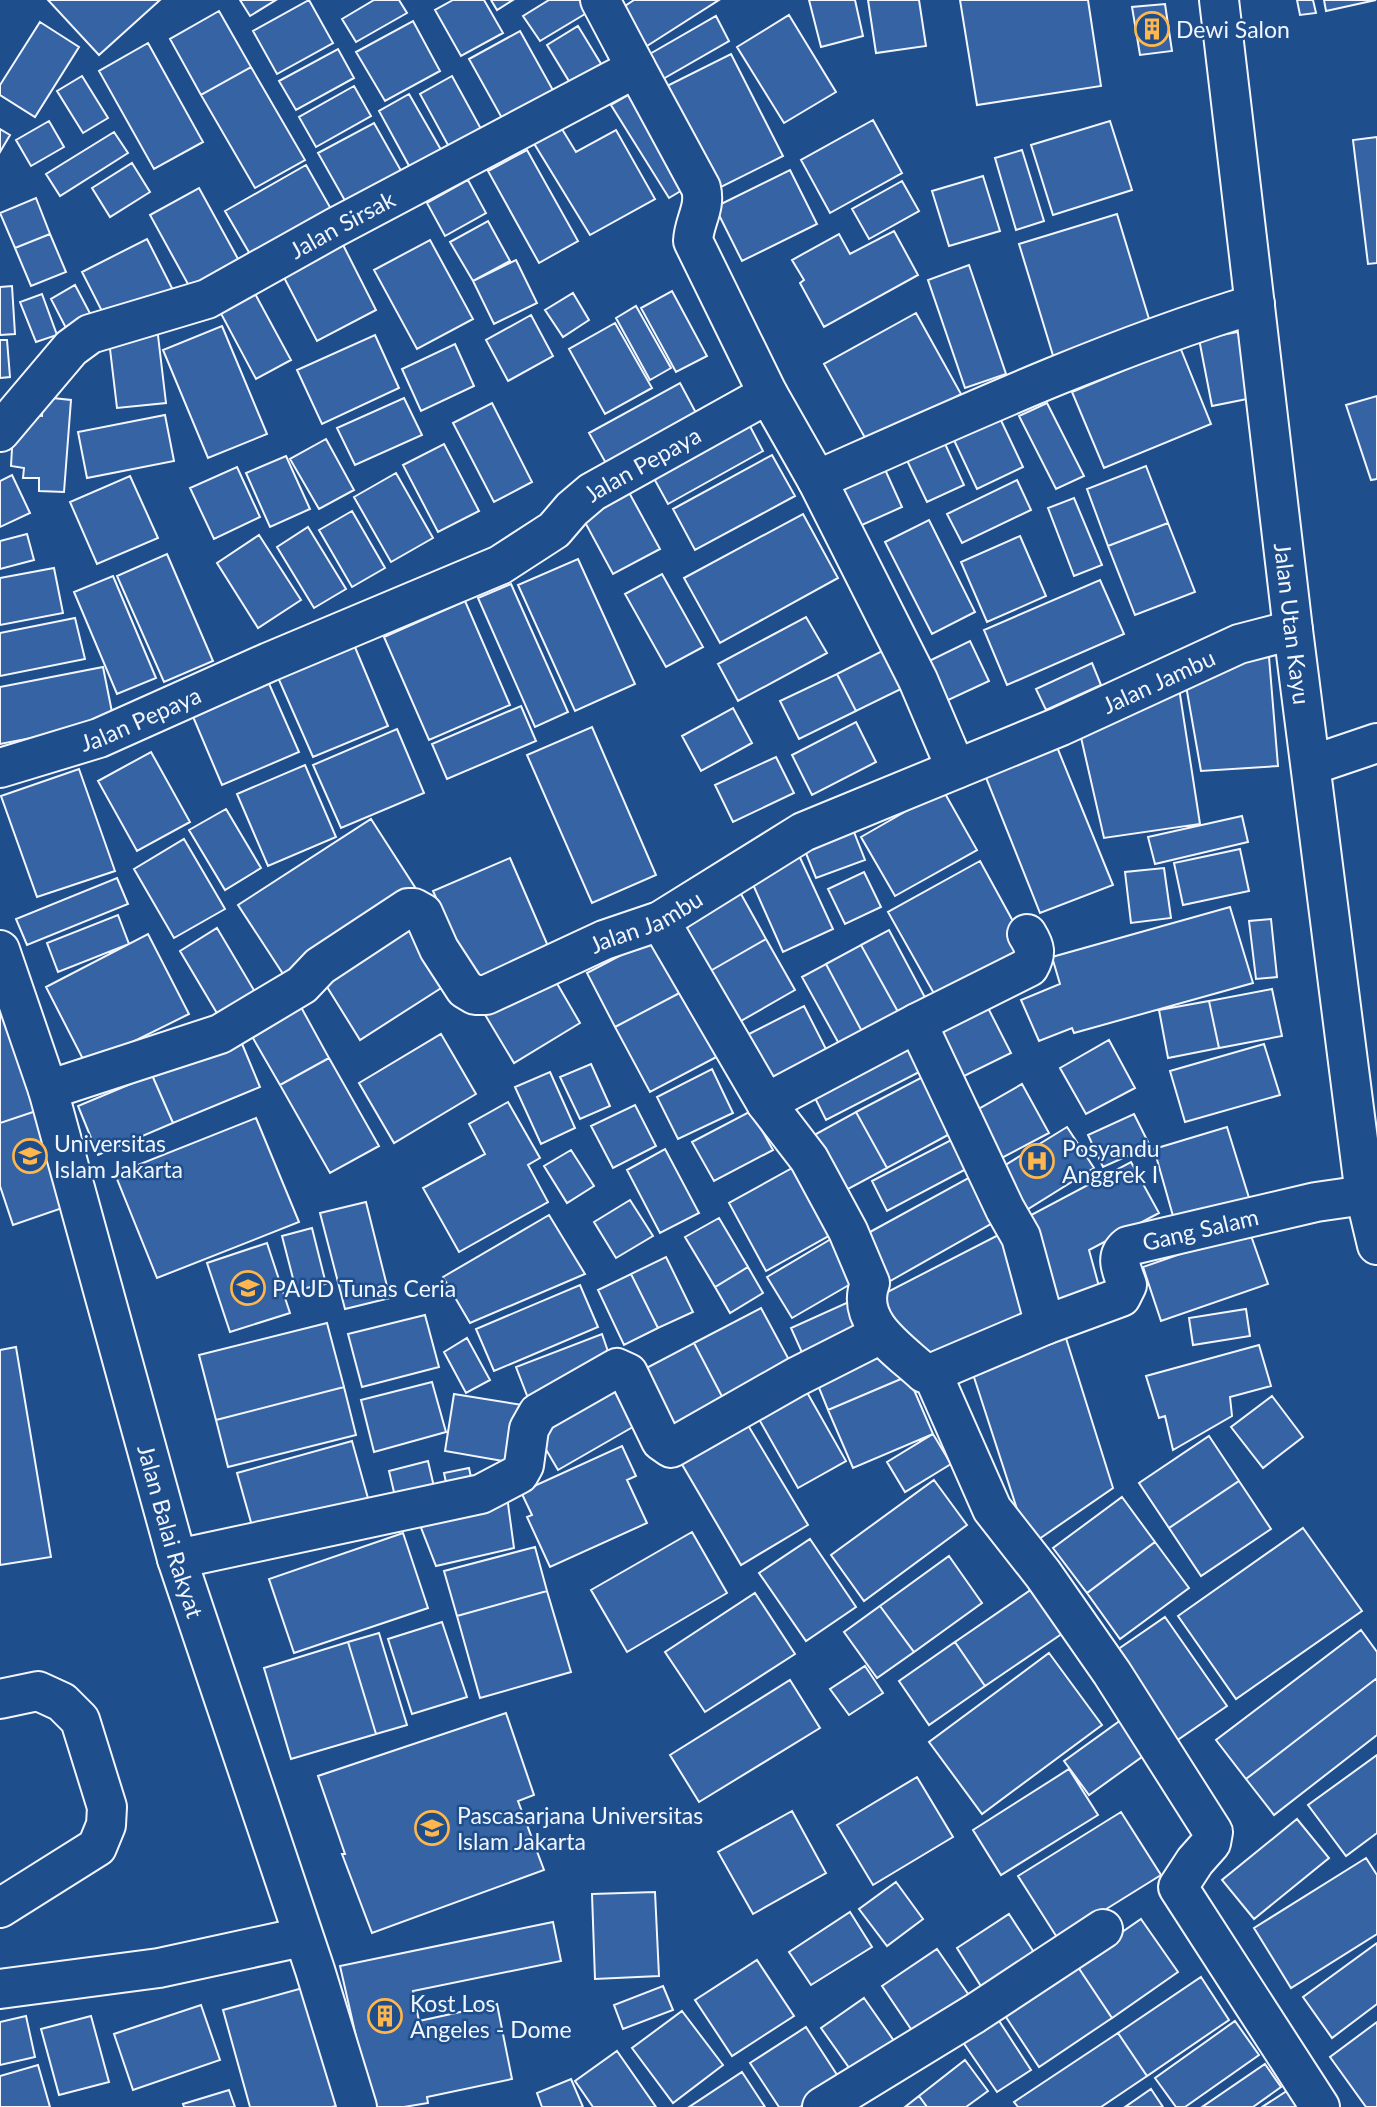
<svg xmlns="http://www.w3.org/2000/svg" width="1377" height="2107" font-family="Lato,sans-serif">
	<rect width="100%" height="100%" fill="#1f4e8c"/>
	<path fill="#3563a3" stroke="#f2f6ff" stroke-width="2" d="M48,0H160L99,55Z
		M240,0H276L250,16Z
		M309,0L333,43L277,74L253,31Z
		M374,0H399L407,13L356,42L342,19Z
		M453,0H484L503,33L461,56L435,10Z
		M491,0H513L497,10Z
		M549,0H590L595,8L540,41L523,16Z
		M634,0H719L647,46L622,8Z
		M809,0H855L863,36L821,47Z
		M868,0H919L926,46L876,53Z
		M960,0H1088L1101,86L977,105Z
		M1297,0H1313L1316,13L1300,15Z
		M1324,0H1376L1326,11Z
		M1165,4L1172,51L1140,55L1132,7Z
		M219,11L251,67L201,95L170,39Z
		M789,15L836,92L784,123L737,47Z
		M716,16L729,41L663,79L648,55Z
		M413,21L440,71L385,101L356,52Z
		M40,22L79,47L35,117L0,95V85Z
		M578,26L606,72L575,91L547,45Z
		M520,31L559,101L508,129L469,59Z
		M148,43L203,142L154,169L99,71Z
		M338,49L354,78L296,110L279,81Z
		M731,54L783,156L719,188L667,86Z
		M251,67L305,160L255,188L201,95Z
		M82,76L108,118L83,133L57,91Z
		M452,76L486,138L454,156L420,94Z
		M354,86L371,116L316,147L299,117Z
		M637,90L694,183L669,198L611,105Z
		M409,94L444,155L413,173L379,111Z
		M554,116L576,152L616,130L655,199L590,235L527,132Z
		M873,120L902,173L830,213L801,160Z
		M49,121L64,147L31,166L16,140Z
		M1110,121L1132,190L1053,215L1031,145Z
		M374,123L404,176L348,206L318,153Z
		M0,129L10,135L0,152Z
		M114,132L128,153L60,196L46,174Z
		M1377,137V263L1368,264L1353,140Z
		M527,150L578,241L539,263L488,171Z
		M1022,150L1044,221L1016,230L995,158Z
		M132,163L150,192L110,217L92,188Z
		M306,165L335,216L254,261L225,211Z
		M790,170L817,224L742,261L715,207Z
		M983,176L1000,231L949,246L932,191Z
		M468,180L486,213L445,236L427,203Z
		M902,181L919,211L869,239L852,209Z
		M199,188L243,268L194,295L150,215Z
		M36,198L50,234L15,248L0,213Z
		M1117,214L1153,332L1055,362L1019,244Z
		M488,221L510,261L473,281L450,242Z
		M894,231L918,275L824,327L800,283L804,280L792,260L839,234L850,254Z
		M50,234L66,272L31,286L15,248Z
		M338,235L376,310L317,341L278,266Z
		M147,239L175,294L110,327L82,272Z
		M430,240L473,319L417,349L374,270Z
		M516,260L537,303L494,324L473,281Z
		M969,265L1006,374L965,388L928,280Z
		M75,285L93,319L68,332L51,299Z
		M12,286L15,334L0,335V287Z
		M253,290L291,360L256,379L218,308Z
		M672,291L707,356L676,372L641,308Z
		M573,293L589,320L563,337L545,310Z
		M42,294L57,335L36,342L20,302Z
		M636,306L671,368L650,380L616,318Z
		M916,313L961,394L869,445L824,364Z
		M531,315L553,356L508,381L486,340Z
		M615,323L652,388L605,414L569,349Z
		M222,326L267,434L208,458L163,350Z
		M157,327L166,403L117,408L108,332Z
		M1249,330L1262,396L1212,406L1199,339Z
		M375,335L399,388L322,424L297,370Z
		M0,340H7L10,377L0,378Z
		M455,344L474,386L421,411L402,369Z
		M1180,347L1211,424L1104,468L1072,392Z
		M680,383L702,424L612,474L589,433Z
		M1377,396V479L1371,480L1346,405Z
		M43,397L71,400L64,492L39,491V478H23L24,468L11,466L13,431L26,432L27,415L42,416Z
		M404,398L422,435L355,465L337,428Z
		M492,403L532,482L494,502L453,423Z
		M1047,403L1084,476L1056,489L1019,416Z
		M742,411L763,451L668,504L646,464Z
		M998,414L1023,467L977,489L952,436Z
		M165,415L174,461L87,478L78,432Z
		M940,433L964,485L927,502L902,450Z
		M326,439L354,490L319,509L290,459Z
		M444,444L479,511L438,532L403,465Z
		M772,455L795,496L695,550L673,509Z
		M286,456L310,509L270,527L246,473Z
		M883,465L902,507L853,529L833,486Z
		M1146,466L1168,523L1108,546L1087,489Z
		M237,467L260,517L214,539L190,488Z
		M396,473L433,538L391,562L354,497Z
		M12,475L30,513L0,527V481Z
		M130,476L158,538L97,564L70,502Z
		M1017,480L1031,510L962,543L947,514Z
		M626,487L660,549L613,574L580,513Z
		M1074,498L1102,565L1074,576L1048,508Z
		M352,511L385,568L352,587L319,530Z
		M803,514L838,578L720,643L684,578Z
		M929,520L975,612L932,634L885,542Z
		M1168,523L1195,592L1135,615L1108,546Z
		M308,527L346,589L314,608L277,547Z
		M27,534L34,560L0,569V541Z
		M259,535L301,600L258,628L217,563Z
		M1020,536L1046,596L987,622L961,562Z
		M167,554L213,661L164,682L117,576Z
		M578,559L635,684L575,711L518,585Z
		M54,568L63,613L0,625V578Z
		M662,574L703,647L666,667L625,594Z
		M113,576L156,678L117,694L74,592Z
		M1100,580L1124,634L1007,685L984,630Z
		M511,584L568,712L535,727L478,598Z
		M465,601L510,705L429,740L384,637Z
		M806,617L827,653L738,701L718,664Z
		M75,618L85,659L0,676V633Z
		M352,640L388,726L313,757L276,673Z
		M970,641L989,681L944,702L925,663Z
		M1268,645L1278,766L1201,771L1185,680Z
		M888,648L907,686L856,711L837,674Z
		M1092,663L1101,685L1046,710L1036,689Z
		M103,667L114,722L0,744V687Z
		M837,674L856,711L799,739L780,701Z
		M267,679L299,752L222,785L191,712Z
		M1179,688L1200,824L1104,838L1080,733Z
		M521,706L536,741L447,779L432,744Z
		M733,708L752,743L701,771L682,736Z
		M856,722L876,762L812,795L792,755Z
		M592,727L656,875L592,903L527,755Z
		M397,729L424,793L341,828L313,765Z
		M1057,747L1113,885L1040,913L985,775Z
		M151,752L190,822L137,851L98,781Z
		M776,757L794,793L733,822L715,785Z
		M305,765L336,837L268,866L237,794Z
		M79,769L115,871L37,897L1,796Z
		M943,790L977,850L895,896L861,837Z
		M226,809L261,868L225,890L189,830Z
		M1242,816L1248,842L1155,864L1148,837Z
		M371,819L420,895L287,980L238,905Z
		M850,822L865,860L816,878L801,841Z
		M184,839L225,909L174,938L134,869Z
		M796,849L833,929L783,952L747,871Z
		M1240,849L1249,891L1183,905L1174,863Z
		M510,858L551,953L475,985L433,891Z
		M980,861L1032,956L941,1006L888,912Z
		M1164,868L1171,918L1131,923L1125,872Z
		M864,872L881,907L845,924L828,889Z
		M117,878L128,904L27,945L16,919Z
		M736,885L766,939L705,974L675,920Z
		M1230,907L1253,983L1074,1033L1072,1028L1039,1041L1021,1000L1060,984L1052,957Z
		M118,915L129,944L58,972L47,943Z
		M407,917L449,983L360,1040L319,974Z
		M1271,919L1277,977L1256,979L1249,921Z
		M217,928L258,997L221,1020L180,951Z
		M889,930L929,1005L902,1019L861,945Z
		M148,934L189,1014L86,1065L46,987Z
		M661,934L689,988L615,1027L587,973Z
		M766,939L795,990L734,1025L705,974Z
		M861,945L902,1019L866,1039L826,964Z
		M826,964L866,1039L843,1051L802,977Z
		M548,968L580,1023L514,1063L481,1008Z
		M0,977L45,1108L0,1123Z
		M689,988L724,1053L650,1092L615,1027Z
		M1272,989L1282,1036L1219,1048L1209,1001Z
		M296,998L329,1058L280,1085L246,1026Z
		M1209,1001L1219,1048L1168,1058L1159,1010Z
		M985,1002L1011,1053L954,1081L929,1030Z
		M804,1006L831,1059L772,1089L745,1036Z
		M441,1034L476,1094L394,1143L359,1083Z
		M912,1036L929,1067L826,1120L810,1088Z
		M240,1039L260,1087L173,1123L152,1075Z
		M1109,1040L1135,1088L1086,1114L1060,1068Z
		M1264,1044L1280,1095L1185,1122L1170,1071Z
		M329,1058L379,1146L330,1173L280,1085Z
		M591,1064L610,1106L580,1119L560,1077Z
		M712,1069L733,1113L678,1139L657,1097Z
		M550,1072L575,1128L541,1144L515,1087Z
		M930,1073L959,1129L887,1168L856,1112Z
		M152,1075L173,1123L98,1155L78,1106Z
		M1022,1084L1049,1133L996,1161L970,1114Z
		M508,1102L540,1158L528,1165L548,1202L459,1252L423,1188L485,1154L469,1124Z
		M635,1105L656,1146L613,1168L591,1126Z
		M45,1108L77,1203L13,1225L0,1186V1123Z
		M751,1111L773,1150L714,1181L692,1142Z
		M856,1112L887,1168L837,1195L807,1139Z
		M1134,1114L1150,1146L1103,1167L1088,1135Z
		M256,1118L299,1222L157,1278L115,1174Z
		M1067,1127L1094,1168L1020,1214L994,1172Z
		M1227,1127L1250,1201L1175,1223L1154,1149Z
		M955,1138L970,1167L887,1211L872,1181Z
		M665,1149L699,1213L660,1233L627,1170Z
		M571,1150L594,1186L567,1203L544,1166Z
		M803,1162L841,1229L766,1271L729,1203Z
		M1131,1162L1159,1213L1089,1250L1100,1290L1048,1306L1018,1222Z
		M972,1176L996,1221L885,1284L859,1238Z
		M630,1200L653,1236L616,1258L594,1222Z
		M366,1202L390,1298L345,1309L320,1213Z
		M549,1215L585,1274L470,1323L443,1277Z
		M719,1218L748,1267L715,1287L685,1237Z
		M312,1228L326,1284L296,1290L282,1236Z
		M1012,1228L1034,1317L918,1362L868,1302Z
		M1249,1230L1268,1284L1161,1321L1143,1267Z
		M836,1236L861,1278L792,1318L767,1277Z
		M267,1243L290,1313L230,1332L207,1263Z
		M666,1257L693,1312L658,1328L631,1274Z
		M748,1267L763,1293L730,1313L715,1287Z
		M631,1274L658,1328L624,1345L598,1290Z
		M580,1285L598,1327L494,1371L476,1329Z
		M853,1300L870,1337L808,1366L791,1328Z
		M761,1308L795,1371L727,1406L694,1343Z
		M1246,1309L1250,1336L1193,1345L1189,1318Z
		M425,1315L439,1367L362,1387L348,1334Z
		M327,1323L344,1387L216,1420L199,1355Z
		M602,1334L613,1366L528,1398L516,1367Z
		M1065,1335L1113,1488L1029,1546L970,1365Z
		M467,1338L490,1380L466,1393L444,1352Z
		M694,1343L727,1406L671,1436L637,1373Z
		M1259,1345L1271,1386L1230,1397L1232,1416L1173,1450L1165,1416L1159,1418L1146,1376Z
		M887,1346L908,1376L828,1410L813,1373Z
		M16,1347L51,1557L0,1565V1350Z
		M908,1376L933,1434L853,1468L828,1410Z
		M621,1378L645,1420L558,1470L534,1429Z
		M432,1382L446,1432L374,1452L361,1400Z
		M344,1387L356,1435L228,1467L216,1420Z
		M804,1387L846,1461L798,1488L756,1414Z
		M454,1394L529,1406L520,1464L445,1451Z
		M1272,1396L1303,1437L1263,1468L1231,1427Z
		M746,1422L808,1525L741,1565L680,1461Z
		M933,1434L951,1464L905,1492L887,1462Z
		M1209,1436L1239,1481L1169,1528L1139,1483Z
		M352,1441L371,1509L256,1540L237,1473Z
		M622,1446L636,1476L627,1480L647,1523L550,1567L527,1517L532,1515L521,1492Z
		M428,1461L437,1500L398,1509L389,1471Z
		M469,1468L474,1491L449,1497L444,1473Z
		M934,1480L967,1525L864,1601L831,1555Z
		M1239,1481L1271,1529L1201,1576L1169,1528Z
		M506,1489L514,1548L436,1566L418,1520Z
		M1122,1497L1155,1542L1087,1593L1053,1548Z
		M1303,1528L1362,1611L1236,1699L1178,1616Z
		M692,1532L727,1593L627,1652L591,1590Z
		M403,1533L428,1608L294,1653L269,1579Z
		M810,1539L856,1607L806,1641L759,1573Z
		M1155,1542L1189,1588L1120,1639L1087,1593Z
		M535,1547L547,1591L457,1616L444,1571Z
		M949,1556L982,1603L914,1652L880,1606Z
		M1035,1587L1066,1631L985,1686L955,1642Z
		M547,1591L571,1672L480,1698L457,1616Z
		M755,1593L795,1654L705,1712L665,1652Z
		M880,1606L914,1652L877,1678L844,1632Z
		M1165,1617L1227,1706L1176,1741L1114,1652Z
		M442,1622L467,1697L412,1714L388,1639Z
		M1361,1630L1377,1652V1678L1246,1779L1216,1740Z
		M379,1633L407,1725L376,1734L348,1642Z
		M348,1642L376,1734L291,1759L264,1668Z
		M955,1642L985,1686L929,1725L899,1681Z
		M1049,1653L1102,1725L982,1814L929,1742Z
		M865,1666L883,1693L849,1715L830,1689Z
		M1377,1678V1735L1274,1815L1246,1779Z
		M790,1680L820,1728L699,1802L670,1755Z
		M506,1713L534,1795L518,1801L544,1870L372,1933L342,1854H345L318,1776Z
		M1128,1715L1153,1749L1089,1795L1064,1761Z
		M1377,1755V1833L1346,1856L1308,1805Z
		M1069,1769L1098,1815L1001,1875L973,1830Z
		M917,1777L953,1837L873,1885L837,1825Z
		M792,1811L826,1873L753,1914L718,1852Z
		M1121,1812L1161,1875L1058,1939L1018,1876Z
		M1297,1819L1329,1858L1254,1919L1222,1880Z
		M1366,1858L1377,1875V1934L1291,1988L1254,1928Z
		M896,1882L923,1919L887,1946L859,1909Z
		M655,1892L659,1976L595,1979L592,1894Z
		M850,1912L872,1947L811,1985L789,1952Z
		M1009,1914L1037,1957L984,1991L957,1948Z
		M1141,1919L1178,1972L1112,2018L1076,1964Z
		M553,1922L561,1961L413,1991L419,2021L497,2004L512,2079L427,2097L428,2103L404,2107H372L340,1966Z
		M1377,1943V2004L1332,2038L1303,1997Z
		M937,1949L973,2001L917,2038L882,1986Z
		M757,1960L794,2016L732,2056L695,2000Z
		M1076,1964L1112,2018L1039,2067L1004,2014Z
		M1201,1977L1229,2020L1147,2076L1118,2033Z
		M310,1986L343,2104L332,2107H250L223,2010Z
		M663,1986L673,2010L623,2029L614,2005Z
		M864,1998L899,2048L857,2079L821,2028Z
		M201,2005L220,2060L133,2090L114,2034Z
		M992,2010L1031,2070L997,2092L956,2032Z
		M682,2011L723,2065L673,2103L632,2048Z
		M26,2016L35,2057L0,2065V2022Z
		M91,2016L109,2082L59,2095L41,2029Z
		M1235,2021L1259,2055L1185,2107H1176L1155,2078Z
		M1377,2022V2107H1366L1330,2057Z
		M806,2027L841,2081L800,2107H779L750,2063Z
		M1118,2033L1147,2076L1101,2107H1018L1014,2102Z
		M617,2051L656,2107H593L575,2081Z
		M965,2060L988,2091L966,2107H927L919,2096Z
		M1265,2064L1281,2087L1253,2107H1202Z
		M38,2065L50,2107H0V2076Z
		M742,2072L765,2107H689Z
		M571,2079L583,2107H542L537,2093Z
		M1293,2087L1306,2107H1262Z
		M1151,2089L1163,2107H1125Z
		M229,2090L235,2107H184L183,2104Z
		M919,2096L927,2107H905Z"/>
	<g fill="none" stroke-linecap="round" stroke-linejoin="round">
		<g stroke="#f2f6ff" stroke-width="42">
			<g id="minor">
				<path id="s1" d="M1219,0L1293,630L1365,1195L1377,1245"/>
				<path d="M636,68L701,188C706,208 694,221 693,241L768,394"/>
				<path id="s2" d="M0,432L71,348L90,334L207,299L334,228L636,68L600,0"/>
				<path d="M817,480L918,680L956,769"/>
				<path d="M1312,765L1377,743"/>
				<path id="s3" d="M0,768L99,738L269,662L500,565L554,530L572,509L592,492L768,394L817,480C961,416 1104,350 1255,304"/>
				<path d="M660,921L766,1103L809,1159L848,1231L870,1283C855,1322 898,1349 924,1373H932L992,1509L1043,1574L1112,1673L1213,1832L1211,1843L1195,1861L1178,1887L1320,2107"/>
				<path id="s4" d="M0,950L48,1090L177,1559L315,1970L357,2107"/>
				<path d="M917,1023L1005,1209L1021,1237L1045,1325"/>
				<path id="s5" d="M48,1090L220,1034L302,985L320,966L408,908H414L423,913L439,949L465,989L475,995H486L604,940L660,921L803,832L1061,726L1239,644L1293,630"/>
				<path d="M766,1103L917,1023L1029,967C1037,953 1035,947 1027,934"/>
				<path id="s6" d="M932,1373L1045,1325L1121,1297L1127,1285C1122,1270 1114,1257 1128,1246L1316,1202L1365,1195"/>
				<path d="M177,1559L481,1494L519,1474L524,1465L529,1429L538,1413L617,1368L628,1373L661,1441L671,1448L796,1377L881,1334"/>
				<path d="M0,1699L38,1691L62,1702L80,1720L107,1807L106,1825L97,1847L0,1908"/>
				<path d="M0,1989L159,1968L302,1937"/>
				<path d="M822,2107L974,2014L1103,1929"/>
			</g>
		</g>
		<use href="#minor" stroke="#1f4e8c" stroke-width="38"/>
	</g>
	<defs>
		<g id="building-ring" transform="scale(1.75)"><circle r="9.5" fill="#1f4e8c" stroke="#ffb74d" stroke-width="1.5"/><path d="M-4-6H4V6H1V3H-1V6H-4ZM-2.5-4.3h1.7v1.8h-1.7ZM.8-4.3h1.7v1.8H.8ZM-2.5-1h1.7V.8h-1.7ZM.8-1h1.7V.8H.8Z" fill="#ffb74d"/></g>
		<g id="university-ring" transform="scale(1.75)"><circle r="9.5" fill="#1f4e8c" stroke="#ffb74d" stroke-width="1.5"/><path d="M0-5L7-2L0 1L-7-2ZM-4 1L0 2.5L4 1V4Q0 6-4 4Z" fill="#ffb74d"/></g>
		<g id="hospital-ring" transform="scale(1.75)"><circle r="9.5" fill="#1f4e8c" stroke="#ffb74d" stroke-width="1.5"/><path d="M-5-5h3v3.5h4V-5h3V5h-3V1.5h-4V5h-3Z" fill="#ffb74d"/></g>
		<g id="school-ring" transform="scale(1.75)"><circle r="9.5" fill="#1f4e8c" stroke="#ffb74d" stroke-width="1.5"/><path d="M0-5L7-2L0 1L-7-2ZM-4 1L0 2.5L4 1V4Q0 6-4 4Z" fill="#ffb74d"/></g>
	</defs>
	<g fill-rule="evenodd">
		<use href="#building-ring" x="1152" y="29"/>
		<use href="#university-ring" x="30" y="1156"/>
		<use href="#hospital-ring" x="1037" y="1161"/>
		<use href="#school-ring" x="248" y="1288"/>
		<use href="#university-ring" x="432" y="1828"/>
		<use href="#building-ring" x="385" y="2016"/>
	</g>
	<g text-anchor="middle" dominant-baseline="central" stroke-width="5" stroke-linejoin="round" paint-order="stroke">
		<g font-size="23" fill="#f2f6ff" stroke="#1f4e8c" text-anchor="start">
			<text x="1176" y="29">Dewi Salon</text>
			<text x="54" y="1143">Universitas<tspan x="54" dy="26">Islam Jakarta</tspan></text>
			<text x="1062" y="1148">Posyandu<tspan x="1062" dy="26">Anggrek I</tspan></text>
			<text x="272" y="1288">PAUD Tunas Ceria</text>
			<text x="457" y="1815">Pascasarjana Universitas<tspan x="457" dy="26">Islam Jakarta</tspan></text>
			<text x="410" y="2003">Kost Los<tspan x="410" dy="26">Angeles - Dome</tspan></text>
		</g>
		<g font-size="23" fill="#f2f6ff" stroke="#1f4e8c">
			<text stroke="none"><textPath href="#s2" startOffset="410">Jalan Sirsak</textPath></text>
			<text stroke="none"><textPath href="#s3" startOffset="716">Jalan Pepaya</textPath></text>
			<text stroke="none"><textPath href="#s1" startOffset="628">Jalan Utan Kayu</textPath></text>
			<text stroke="none"><textPath href="#s5" startOffset="1278">Jalan Jambu</textPath></text>
			<text stroke="none"><textPath href="#s3" startOffset="149">Jalan Pepaya</textPath></text>
			<text stroke="none"><textPath href="#s5" startOffset="710">Jalan Jambu</textPath></text>
			<text stroke="none"><textPath href="#s6" startOffset="334">Gang Salam</textPath></text>
			<text stroke="none"><textPath href="#s4" startOffset="606">Jalan Balai Rakyat</textPath></text>
		</g>
	</g>
</svg>
